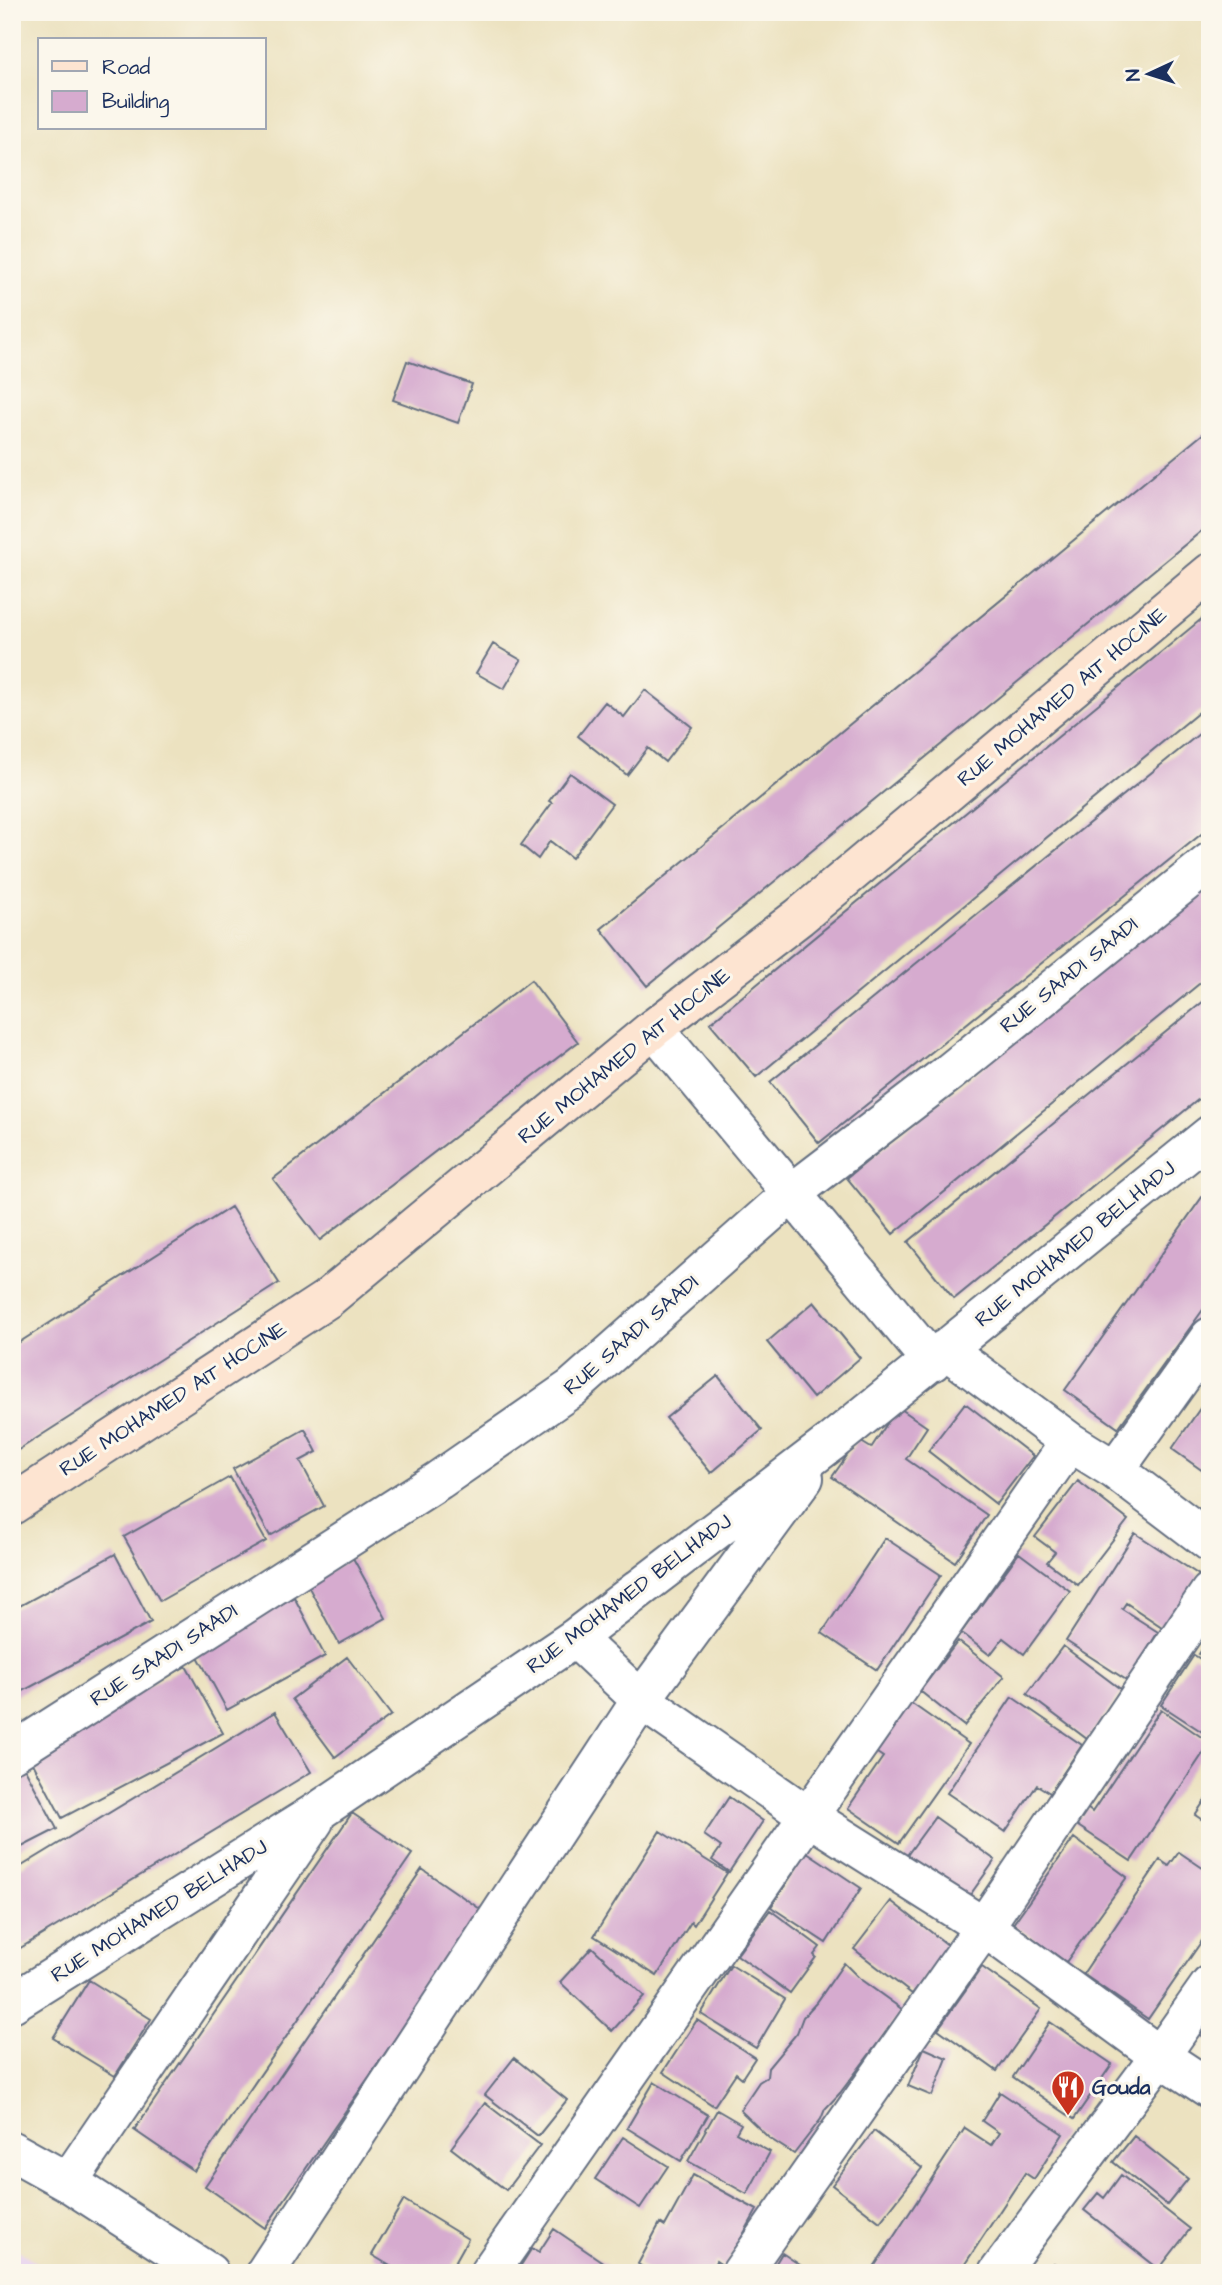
<svg xmlns="http://www.w3.org/2000/svg" width="1222" height="2285" font-family="'Architects Daughter',sans-serif">
	<rect width="100%" height="100%" fill="#fbf7ec"/>
	<filter id="ink" filterUnits="userSpaceOnUse"><feTurbulence type="fractalNoise" baseFrequency=".0143" numOctaves="2"/><feDisplacementMap in="SourceGraphic" scale="14" xChannelSelector="R" yChannelSelector="G"/><feConvolveMatrix kernelMatrix="1 2 1 2 8 2 1 2 1" color-interpolation-filters="sRGB"/></filter>
	<filter id="wash" filterUnits="userSpaceOnUse"><feTurbulence type="fractalNoise" baseFrequency=".00686" numOctaves="4" result="noise"/><feDisplacementMap in="SourceGraphic" scale="28" xChannelSelector="R" yChannelSelector="G"/><feGaussianBlur stdDeviation="1.57" result="paint"/><feColorMatrix in="noise" values="0 0 0 0 0 0 0 0 0 0 0 0 0 0 0 0 0 1.4 0 .05"/><feComposite in="paint" operator="in"/></filter>
	<g filter="url(#wash)">
		<rect width="100%" height="100%" fill="#ece2c0"/>
		<path fill="#e7d2ef" d="M12,2246L53,2273H12Z"/>
		<g id="blocks">
			<path fill="#d6abcf" d="M407,361L472,384L458,423L393,400Z
				M1210,428V524L647,986L601,929Z
				M1210,612V703L756,1077L710,1023Z
				M493,644L521,660L504,689L476,673Z
				M645,690L692,727L665,762L648,748L627,775L578,736L605,702L624,717Z
				M1210,725V827L819,1143L770,1082Z
				M570,773L612,804L572,858L550,841L538,859L521,845L552,803L549,801Z
				M1210,881V975L893,1234L847,1178Z
				M531,980L578,1042L320,1240L273,1179Z
				M1210,996V1090L954,1299L908,1242Z
				M1210,1186V1300L1118,1428L1065,1390Z
				M231,1207L279,1283L12,1454V1347Z
				M814,1302L860,1358L813,1398L767,1342Z
				M718,1376L762,1430L711,1473L666,1418Z
				M1210,1394V1476L1172,1449Z
				M965,1403L1033,1456L996,1504L928,1451Z
				M898,1407L927,1427L906,1459L987,1515L955,1562L832,1477L858,1440L871,1448Z
				M305,1429L317,1452L300,1461L324,1506L270,1536L233,1469Z
				M230,1477L266,1541L160,1601L124,1537Z
				M1078,1481L1128,1520L1078,1585L1047,1562L1055,1552L1035,1537Z
				M1135,1533L1199,1575L1165,1629L1126,1603L1122,1609L1158,1632L1128,1681L1066,1641Z
				M885,1538L941,1575L877,1670L822,1633Z
				M1019,1553L1070,1591L1024,1654L1003,1638L990,1655L961,1633Z
				M115,1554L151,1622L12,1697V1610Z
				M353,1558L386,1618L339,1644L307,1584Z
				M294,1597L325,1656L227,1710L195,1651Z
				M1210,1638V1661L1199,1654Z
				M958,1641L1004,1677L964,1726L920,1691Z
				M1063,1646L1123,1691L1087,1739L1027,1694Z
				M1194,1655L1210,1665V1737L1161,1705Z
				M347,1657L391,1715L335,1757L292,1699Z
				M186,1666L223,1733L62,1818L27,1752Z
				M1012,1697L1082,1745L1050,1793L1037,1785L1005,1832L947,1793Z
				M908,1701L969,1744L899,1843L848,1808L883,1757L874,1751Z
				M1161,1709L1210,1743L1131,1861L1075,1824L1087,1808L1092,1812Z
				M275,1712L311,1772L12,1953V1872Z
				M24,1767L57,1829L12,1852V1773Z
				M1210,1793V1825L1195,1815Z
				M729,1797L763,1821L729,1872L712,1860L721,1847L704,1835Z
				M352,1813L412,1854L194,2171L134,2130Z
				M935,1817L995,1860L965,1902L905,1858Z
				M660,1831L727,1873L694,1925L691,1922L657,1976L594,1936Z
				M1074,1838L1127,1877L1066,1962L1013,1924Z
				M807,1852L861,1888L826,1943L771,1907Z
				M1179,1852L1210,1873V1929L1148,2019L1083,1974L1160,1860L1169,1866Z
				M422,1869L483,1911L265,2228L205,2186Z
				M891,1901L949,1946L912,1994L854,1949Z
				M770,1910L820,1947L814,1955L816,1957L790,1993L737,1955Z
				M592,1947L644,1996L612,2031L560,1982Z
				M844,1963L860,1979L903,2010L840,2093L825,2109L821,2119L794,2154L769,2138L740,2110L759,2082L767,2077L768,2068L797,2033L803,2017L817,2002Z
				M731,1965L785,1999L756,2048L701,2014Z
				M982,1967L1041,2009L997,2071L938,2029Z
				M89,1980L151,2019L115,2076L53,2038Z
				M697,2020L755,2058L742,2078L736,2073L714,2106L663,2072Z
				M1210,2021V2042L1200,2035Z
				M1050,2022L1112,2064L1074,2119L1013,2077Z
				M924,2048L947,2058L932,2096L908,2086Z
				M514,2058L567,2100L538,2136L485,2095Z
				M654,2082L708,2115L681,2161L627,2128Z
				M1000,2092L1063,2134L1034,2179L1025,2173L959,2273H870L965,2128L991,2145L999,2133L982,2121Z
				M485,2103L540,2145L506,2190L451,2148Z
				M717,2110L741,2124L736,2133L770,2152L747,2194L688,2161Z
				M874,2131L922,2168L880,2222L832,2185Z
				M1134,2136L1188,2179L1167,2205L1113,2162Z
				M623,2137L668,2166L640,2208L595,2179Z
				M693,2175L757,2210L725,2267L716,2261L710,2273H652L638,2264L660,2223L665,2226Z
				M1121,2175L1190,2229L1159,2269L1084,2210L1098,2193L1104,2198Z
				M404,2200L468,2239L449,2273H402L372,2255Z
				M554,2229L607,2265L602,2273H516L532,2248L539,2252Z
				M782,2253L812,2273H770Z
				M1053,2263L1074,2273H1049Z"/>
		</g>
	</g>
	<g filter="url(#ink)">
		<use href="#blocks" fill-opacity="0" stroke="#646e80" stroke-width="2"/>
		<g fill="none" stroke-linecap="round" stroke-linejoin="round">
			<g stroke="#646e80" stroke-width="42">
				<path id="street" d="M654,1028L932,1362
					M945,1349L1070,1442L1115,1470L1210,1542
					M1115,1470L1210,1337
					M575,1638L641,1700L808,1816L984,1927L1160,2056L1210,2089
					M12,1753L439,1480L572,1388L792,1193L950,1072L1210,862
					M12,2003L323,1808L575,1638L830,1443L1210,1135
					M12,2151L68,2182L209,2273
					M68,2182L314,1821
					M265,2273L641,1700L804,1478
					M489,2273L1070,1442
					M741,2273L984,1927L1210,1592
					M998,2273L1160,2056L1210,1985"/>
			</g>
			<g stroke="#646e80" stroke-width="42">
				<path id="secondary" d="M12,1505L327,1299L654,1028L799,917L1210,573"/>
			</g>
			<use href="#street" stroke="#fff" stroke-width="38"/>
			<use href="#secondary" stroke="#fde4d1" stroke-width="38"/>
		</g>
	</g>
	<defs>
		<g id="restaurant-pin" transform="scale(1.75)"><path d="M0 17L-7.5 6A9.5 9.5 0 1 1 7.5 6Z" fill="#c8321e" stroke="#fbf7ec"/><path d="M-5-6h1v4h1v-4h1v4h1v-4h1v5L-1.5 .5V6h-2V.5L-5-1ZM5-6V6H3V1.5H1.5Q1.5-4 5-6Z" fill="#fff"/></g>
	</defs>
	<g fill-rule="evenodd">
		<use href="#restaurant-pin" x="1068" y="2087"/>
	</g>
	<g text-anchor="middle" dominant-baseline="central" stroke-width="6" stroke-linejoin="round" paint-order="stroke">
		<g font-size="21" fill="#1b2f5e" stroke="#fbf7ec">
			<text transform="translate(1062 697) rotate(-40)">RUE MOHAMED AIT HOCINE</text>
			<text transform="translate(1069 975) rotate(-39)">RUE SAADI SAADI</text>
			<text transform="translate(624 1056) rotate(-39)">RUE MOHAMED AIT HOCINE</text>
			<text transform="translate(1075 1244) rotate(-39)">RUE MOHAMED BELHADJ</text>
			<text transform="translate(631 1335) rotate(-41)">RUE SAADI SAADI</text>
			<text transform="translate(173 1399) rotate(-33)">RUE MOHAMED AIT HOCINE</text>
			<text transform="translate(629 1594) rotate(-37)">RUE MOHAMED BELHADJ</text>
			<text transform="translate(164 1655) rotate(-33)">RUE SAADI SAADI</text>
			<text transform="translate(159 1911) rotate(-32)">RUE MOHAMED BELHADJ</text>
		</g>
		<g font-size="21" font-weight="bold" fill="#1b2f5e" stroke="#fbf7ec" text-anchor="start">
			<text x="1092" y="2087">Gouda</text>
		</g>
	</g>
	<rect width="1222" height="2285" fill="none" stroke="#fbf7ec" stroke-width="42"/>
	<rect x="38" y="38" width="228" height="91" fill="#fbf7ec" stroke="#a1a7b3" stroke-width="2"/>
	<rect x="52" y="61" width="35" height="10" fill="#fde4d1" stroke="#a1a7b3" stroke-width="2"/>
	<text x="102" y="74" font-size="21" fill="#1b2f5e">Road</text>
	<rect x="52" y="91" width="35" height="21" fill="#d6abcf" stroke="#a1a7b3" stroke-width="2"/>
	<text x="102" y="108" font-size="21" fill="#1b2f5e">Building</text>
	<g transform="translate(1149 74) rotate(266)" stroke="#fbf7ec" stroke-width="5" paint-order="stroke">
	<path d="M0-5L12 26L0 18L-12 26Z" fill="#1b2f5e"/>
	<text y="-10" font-size="19" font-weight="bold" text-anchor="middle" fill="#1b2f5e">N</text>
	</g>
</svg>
